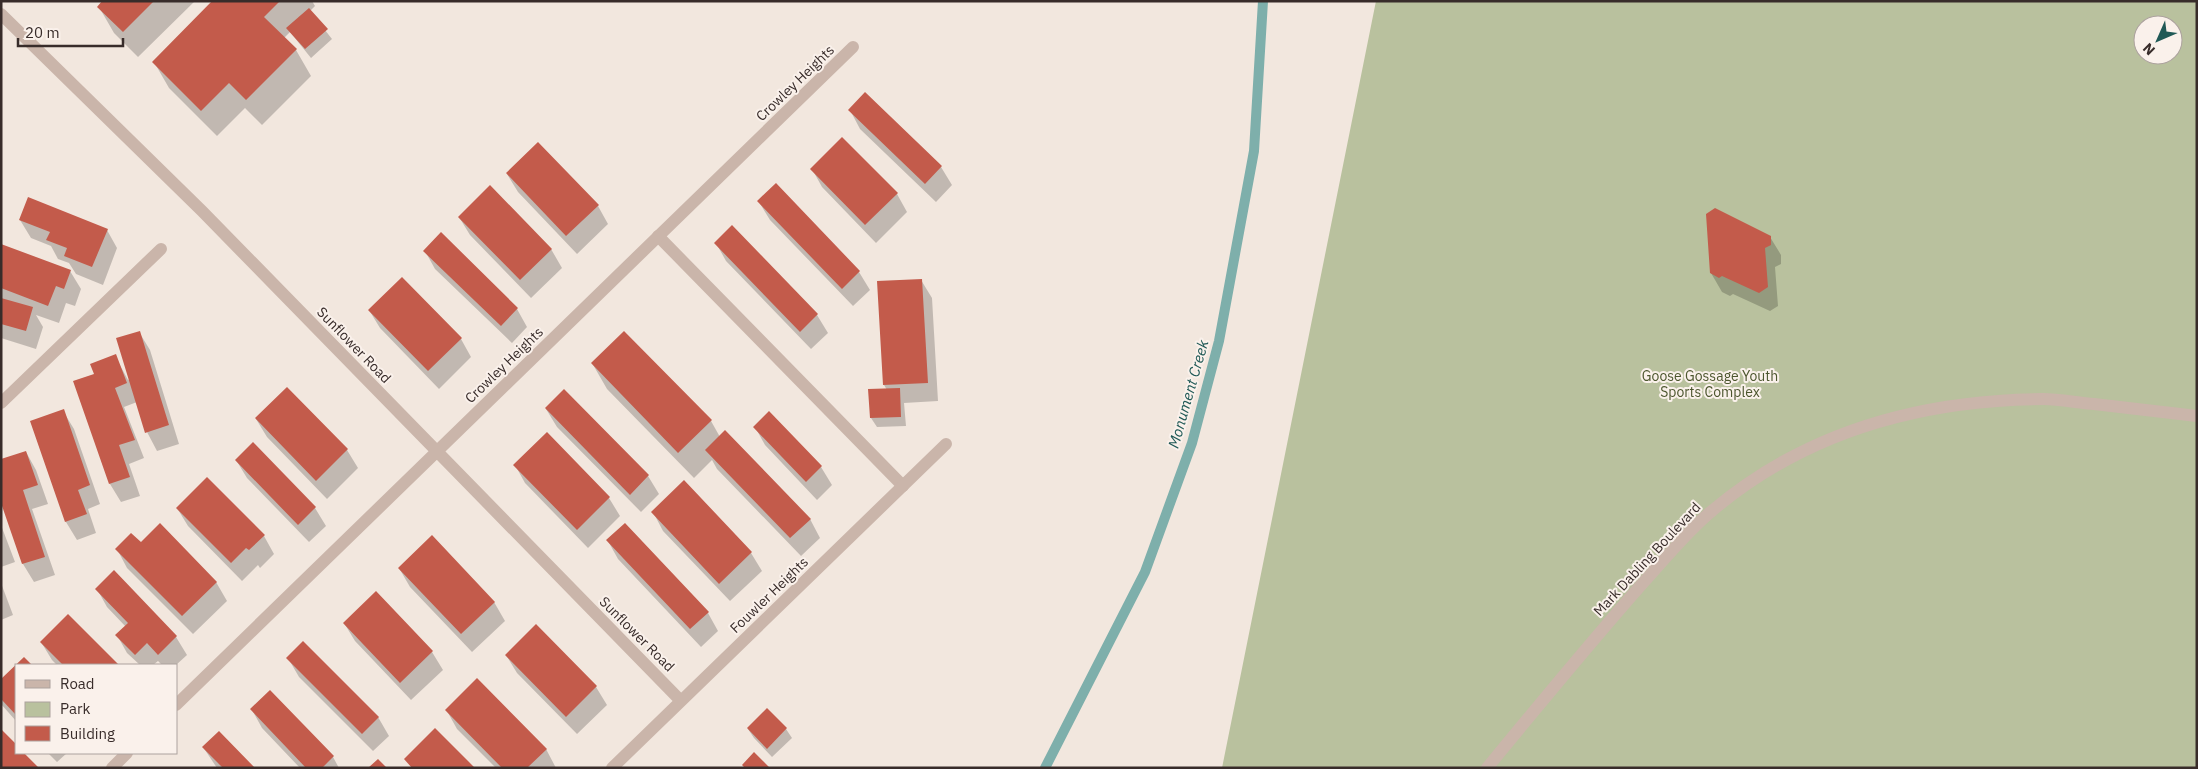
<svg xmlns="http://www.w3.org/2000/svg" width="2198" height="769" font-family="'IBM Plex Sans',sans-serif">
	<rect width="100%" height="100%" fill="#f2e7de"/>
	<path fill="#b9c19e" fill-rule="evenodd" d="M1376,1H2197V768H1222ZM2143,25H2173V55H2143Z"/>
	<path fill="#0003" d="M104,1H195L138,57L114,33L99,7Z
		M214,1H312L315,6L310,11L332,39L311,58L290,32L284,38L296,50L311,76L262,125L245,108L217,136L169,88L154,62Z
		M850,110L941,167L952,185L936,202L860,129Z
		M812,169L897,194L907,212L876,243L822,187Z
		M507,174L598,206L608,224L577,254L518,192Z
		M759,202L859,272L870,290L853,306L770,220Z
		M459,217L551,249L562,268L531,298L470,235Z
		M20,220L107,230L117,248L103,285L76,274L69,263L58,259L51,246L31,238Z
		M732,227L817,315L828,333L811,349L726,261L716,243Z
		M1770,237L1781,255V264L1775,267L1778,306L1770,311L1733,294L1730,296L1722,292L1711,273Z
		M1,245L70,271L81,289L75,306L66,303L59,323L36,315L43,327L36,349L1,338Z
		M425,251L517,309L527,327L512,343L435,269Z
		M921,280L932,298L938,401L904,403L906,426L877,427L871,418L887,390L884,385Z
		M369,310L461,339L471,357L439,389L380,328Z
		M139,332L150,350L179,444L157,451L147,432L137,402L124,407L144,458L129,464L140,496L121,502L110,484L75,382L95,375L115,356L128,380L130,379Z
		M592,363L711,421L720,437L810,519L820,538L801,556L717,469L712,460L694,478L607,389Z
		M287,388L347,450L358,468L327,499L267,437L256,419Z
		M564,391L648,476L659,494L641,512L557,427L546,409Z
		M63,411L74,429L100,504L88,509L96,533L77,540L66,522L31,422Z
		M769,413L821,467L832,485L817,500L765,445L755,427Z
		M547,434L609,498L620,516L588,548L525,483L515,465Z
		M252,444L315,508L326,526L309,542L247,478L236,460Z
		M26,452L36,470L48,504L32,509L55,575L34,582L23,564L1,499Z
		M177,508L264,536L274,554L260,568L258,565L242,581L188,526Z
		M653,512L751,553L762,571L730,601L663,531Z
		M1,525L15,562L1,567Z
		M608,541L708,613L718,631L701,647L618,559Z
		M117,549L216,582L227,601L193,634L127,568Z
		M399,568L494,602L505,621L472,652L410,587Z
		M114,572L176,637L187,655L176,665H162L158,661L153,665H140L127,653L117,635L126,627L107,607L97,589Z
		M1,583L13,615L1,620Z
		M376,593L432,652L443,670L411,700L355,641L344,623Z
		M68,616L117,665H57L52,660L41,642Z
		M506,655L596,687L607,705L577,734L517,673Z
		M288,658L378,717L389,736L373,751L299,677Z
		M16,667V721L1,704V681Z
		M252,710L333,757L339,768H300L262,728Z
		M767,710L786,729L792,738L772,757L754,738L748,729Z
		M447,711L546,749L556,768H496L457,729Z
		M1,731L16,746V753H22L37,768H1Z
		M203,747L253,768H217Z
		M48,753H67L57,762Z"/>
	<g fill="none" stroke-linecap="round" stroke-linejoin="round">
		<path stroke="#7eafab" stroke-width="10" d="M1045,768L1145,572L1192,443L1219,341L1254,151L1263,1"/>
	</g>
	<path fill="#c35b4b" d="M102,1H154L123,32L97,7Z
		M212,1H280L264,17L297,49L246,100L229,83L201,111L152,62Z
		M309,8L328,29L305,49L286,28Z
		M865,92L942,166L925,184L848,110Z
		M842,137L898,193L865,225L810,169Z
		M538,142L599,205L566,236L506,173Z
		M776,183L860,271L842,289L757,201Z
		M490,185L552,249L520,280L458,217Z
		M28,197L108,229L92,267L64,256L67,248L46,240L50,232L19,220Z
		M1715,208L1771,236V245L1765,248L1768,287L1759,293L1722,276L1719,278L1710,273L1706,214Z
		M732,225L818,314L800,332L714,243Z
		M441,232L518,308L501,326L423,251Z
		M1,244L71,270L64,289L56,286L48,306L1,288Z
		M402,277L462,338L428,371L368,310Z
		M922,279L928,383L883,385L877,281Z
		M1,298L33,307L26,331L1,324Z
		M140,331L169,425L145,433L116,338Z
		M624,331L712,420L678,453L591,363Z
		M116,354L127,383L115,388L135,440L119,445L130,477L109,484L73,381L94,374L90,364Z
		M287,387L348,449L316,481L255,418Z
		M900,388L901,417L870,418L868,389Z
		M564,389L649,475L630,495L545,408Z
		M64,409L90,485L78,490L87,514L65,522L30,421Z
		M769,411L822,466L806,482L753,427Z
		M725,430L811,519L790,538L705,450Z
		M547,432L610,497L577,530L513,465Z
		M253,442L316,507L298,525L235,460Z
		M26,451L38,485L23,490L45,557L22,564L1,503V459Z
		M207,477L265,535L249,550L246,548L231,563L176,508Z
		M684,480L752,552L719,584L651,512Z
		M160,523L217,582L182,616L115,549L131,533L141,542Z
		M625,523L709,612L690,629L606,540Z
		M432,535L495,602L461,634L398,568Z
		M114,570L177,636L158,655L147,643L135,655L115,635L128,623L95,589Z
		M376,591L433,651L400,683L343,623Z
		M68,614L119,665H63L40,642Z
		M536,624L597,686L566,717L505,655Z
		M303,641L379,717L362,734L286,658Z
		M24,657L32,665H16V715L1,699V679Z
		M477,678L547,749L527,768H502L445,710Z
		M270,690L334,756L322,768H306L250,709Z
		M767,708L787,728L767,749L747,728Z
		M435,728L475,768H412L404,759Z
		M1,729L16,744V753H24L39,768H2Z
		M219,731L255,768H223L202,747Z
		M754,752L770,768H745L742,765Z
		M378,759L387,768H368Z"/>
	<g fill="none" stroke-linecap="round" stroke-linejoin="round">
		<path stroke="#cab5aa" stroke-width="12" d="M658,236L903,486
			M1,403L161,249"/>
		<path stroke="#cab5aa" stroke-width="12" d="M1,14L202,211L681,701
			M176,705L853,47
			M112,768L127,753
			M612,768L946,444"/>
		<path stroke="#cab5aa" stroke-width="12" d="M1487,768C1538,706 1589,644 1642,584C1665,559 1687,531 1713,510C1808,430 1922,400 2043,399C2060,399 2078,403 2094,404C2129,408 2163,412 2197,416"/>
	</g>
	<g text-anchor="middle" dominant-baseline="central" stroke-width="4" stroke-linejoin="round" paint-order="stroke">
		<g font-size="14" fill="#382c2a" stroke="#faf1eb">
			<text transform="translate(795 83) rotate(-44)">Crowley Heights</text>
			<text transform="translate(354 345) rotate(46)">Sunflower Road</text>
			<text transform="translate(504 365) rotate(-44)">Crowley Heights</text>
			<text transform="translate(1647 559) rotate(-47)">Mark Dabling Boulevard</text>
			<text transform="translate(769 595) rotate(-44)">Fouwler Heights</text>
			<text transform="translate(637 634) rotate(45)">Sunflower Road</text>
		</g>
		<g font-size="14" fill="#4c562e" stroke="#faf1eb">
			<text x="1710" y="376">Goose Gossage Youth<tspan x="1710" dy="16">Sports Complex</tspan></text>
		</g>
		<g font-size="15" font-style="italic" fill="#205956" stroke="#faf1eb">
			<text transform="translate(1188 394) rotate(-74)">Monument Creek</text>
		</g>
	</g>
	<rect width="2198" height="769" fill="none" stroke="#382c2a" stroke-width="5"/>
	<rect x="15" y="664" width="162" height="90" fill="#faf1eb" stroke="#aca29e"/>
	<rect x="25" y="680" width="25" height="8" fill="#cab5aa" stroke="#aca29e"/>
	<text x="60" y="689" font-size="15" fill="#382c2a">Road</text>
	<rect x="25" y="702" width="25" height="15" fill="#b9c19e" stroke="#aca29e"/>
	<text x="60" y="714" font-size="15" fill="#382c2a">Park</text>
	<rect x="25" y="726" width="25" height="15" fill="#c35b4b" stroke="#aca29e"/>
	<text x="60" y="739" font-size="15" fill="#382c2a">Building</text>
	<g transform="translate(2158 40) rotate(225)"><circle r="24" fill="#faf1eb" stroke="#aca29e"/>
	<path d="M0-4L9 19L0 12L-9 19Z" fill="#205956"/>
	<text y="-8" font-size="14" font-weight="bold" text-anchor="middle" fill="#382c2a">N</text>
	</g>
	<path d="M18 38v8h105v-8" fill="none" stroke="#382c2a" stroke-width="2.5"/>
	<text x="25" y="38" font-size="15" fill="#382c2a" stroke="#faf1eb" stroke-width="4" paint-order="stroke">20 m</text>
</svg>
